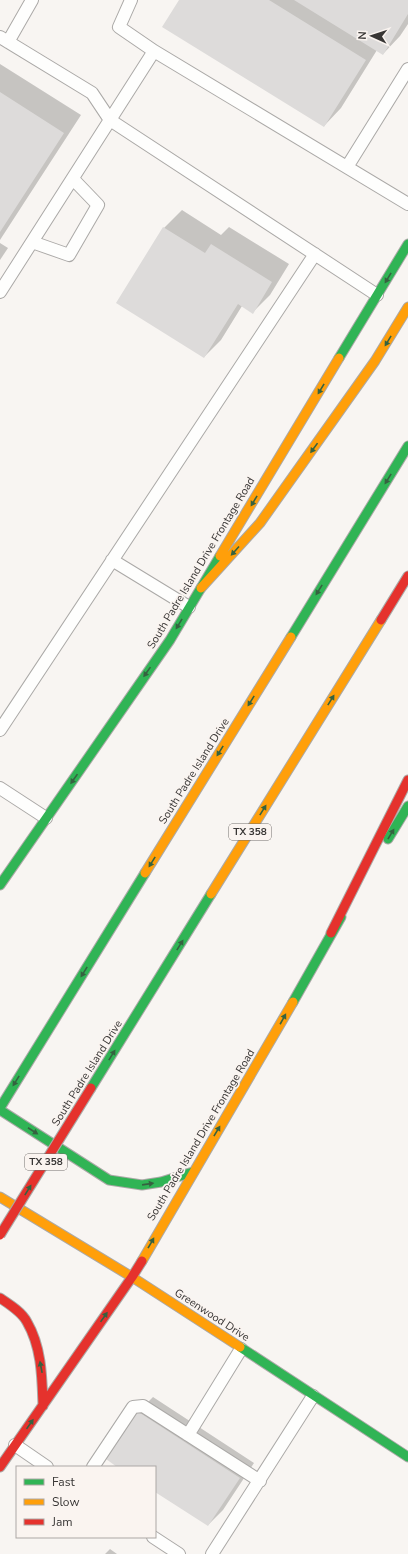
<svg xmlns="http://www.w3.org/2000/svg" width="408" height="1554" font-family="'Nunito Sans',sans-serif">
	<rect width="100%" height="100%" fill="#f8f5f2"/>
	<path fill="#0003" d="M180,0H408V24L400,36L383,54L377,50L341,108L324,126Z
		M0,64L81,115L0,240Z
		M182,210L221,235L229,227L289,264L270,295L253,312L242,306L221,340L204,357L164,228Z
		M0,243L8,248L0,260Z
		M153,1397L254,1463L223,1510L208,1525L155,1491V1467H119L138,1412Z
		M110,1549L117,1554H105Z"/>
	<path fill="#dddbda" d="M179,0H269L366,60L324,127L162,27Z
		M294,0H408V14L383,55Z
		M0,92L64,133L0,232Z
		M163,227L205,253L211,244L272,282L253,314L238,304L204,358L116,303Z
		M137,1411L240,1478L208,1526L155,1492V1467H117L106,1459Z"/>
	<g fill="none" stroke-linecap="round" stroke-linejoin="round">
		<g stroke="#aba9a7" stroke-width="14">
			<path id="lane" d="M131,0L119,27L154,51L408,204
				M0,37L92,93L110,120L377,295
				M8,42L32,0
				M347,167L408,69
				M32,242L69,255L98,205L73,179
				M0,292L154,51
				M112,560L189,607
				M0,730L315,254
				M0,788L46,818
				M188,1435L241,1349
				M15,1445L47,1467
				M93,1467L133,1407L143,1406L260,1481
				M153,1537L179,1554
				M212,1554L313,1396"/>
		</g>
		<g stroke="#aba9a7" stroke-width="11">
			<path id="fast" d="M339,358L408,244
				M291,637L408,446
				M388,839L408,806
				M0,885L170,640L220,556
				M293,1002L341,917
				M91,1088L211,894
				M0,1108L145,873
				M0,1110L109,1180L142,1185L161,1182L193,1172
				M240,1347L408,1457"/>
		</g>
		<g stroke="#aba9a7" stroke-width="11">
			<path id="slow" d="M220,556L339,358
				M201,588L260,523L375,361L408,307
				M145,873L291,637
				M211,894L381,620
				M0,1197L132,1277L240,1347
				M142,1261L293,1002"/>
		</g>
		<g stroke="#aba9a7" stroke-width="11">
			<path id="jam" d="M381,620L408,576
				M331,933L408,780
				M0,1298C9,1304 22,1312 27,1322C42,1348 42,1378 43,1406
				M0,1467L132,1277L142,1261"/>
		</g>
		<use href="#lane" stroke="#fefefd" stroke-width="12"/>
		<use href="#fast" stroke="#30b455" stroke-width="9"/>
		<use href="#slow" stroke="#ff9f0a" stroke-width="9"/>
		<use href="#jam" stroke="#e5322d" stroke-width="9"/>
		<g stroke="#aba9a7" stroke-width="11" stroke-linecap="butt">
			<path id="jam-bridge" d="M0,1235L91,1088"/>
		</g>
		<use href="#jam-bridge" stroke="#e5322d" stroke-width="9"/>
	</g>
	<defs><path id="oneway-solid" d="M-6-.8H1V-3.2L6.5 0L1 3.2V.8H-6Z"/></defs>
	<g fill="#356240">
		<use href="#oneway-solid" transform="translate(388 278) rotate(121)"/>
		<use href="#oneway-solid" transform="translate(388 341) rotate(121)"/>
		<use href="#oneway-solid" transform="translate(321 389) rotate(121)"/>
		<use href="#oneway-solid" transform="translate(314 448) rotate(126)"/>
		<use href="#oneway-solid" transform="translate(388 479) rotate(122)"/>
		<use href="#oneway-solid" transform="translate(254 501) rotate(121)"/>
		<use href="#oneway-solid" transform="translate(235 551) rotate(132)"/>
		<use href="#oneway-solid" transform="translate(319 590) rotate(122)"/>
		<use href="#oneway-solid" transform="translate(179 624) rotate(121)"/>
		<use href="#oneway-solid" transform="translate(147 672) rotate(125)"/>
		<use href="#oneway-solid" transform="translate(331 700) rotate(-58)"/>
		<use href="#oneway-solid" transform="translate(251 701) rotate(122)"/>
		<use href="#oneway-solid" transform="translate(220 751) rotate(122)"/>
		<use href="#oneway-solid" transform="translate(74 779) rotate(125)"/>
		<use href="#oneway-solid" transform="translate(263 810) rotate(-58)"/>
		<use href="#oneway-solid" transform="translate(391 834) rotate(-59)"/>
		<use href="#oneway-solid" transform="translate(152 862) rotate(122)"/>
		<use href="#oneway-solid" transform="translate(180 945) rotate(-58)"/>
		<use href="#oneway-solid" transform="translate(84 972) rotate(122)"/>
		<use href="#oneway-solid" transform="translate(283 1019) rotate(-61)"/>
		<use href="#oneway-solid" transform="translate(112 1055) rotate(-58)"/>
		<use href="#oneway-solid" transform="translate(16 1081) rotate(122)"/>
		<use href="#oneway-solid" transform="translate(33 1131) rotate(33)"/>
		<use href="#oneway-solid" transform="translate(217 1131) rotate(-59)"/>
		<use href="#oneway-solid" transform="translate(148 1184) rotate(-8)"/>
		<use href="#oneway-solid" transform="translate(28 1190) rotate(-58)"/>
		<use href="#oneway-solid" transform="translate(151 1243) rotate(-60)"/>
		<use href="#oneway-solid" transform="translate(104 1317) rotate(-55)"/>
		<use href="#oneway-solid" transform="translate(41 1367) rotate(-101)"/>
		<use href="#oneway-solid" transform="translate(30 1424) rotate(-55)"/>
	</g>
	<g text-anchor="middle" dominant-baseline="central" stroke-width="3.5" stroke-linejoin="round" paint-order="stroke">
		<g fill="#faf4f0" stroke="#726f6d" stroke-width="1">
			<rect x="229" y="824" width="42" height="16" rx="3"/>
			<rect x="25" y="1154" width="42" height="16" rx="3"/>
		</g>
		<g font-size="10" font-weight="bold" fill="#383635">
			<text x="250" y="832">TX 358</text>
			<text x="46" y="1162">TX 358</text>
		</g>
		<g font-size="11" fill="#383635" stroke="#faf4f0">
			<text transform="translate(201 563) rotate(-59)">South Padre Island Drive Frontage Road</text>
			<text transform="translate(194 771) rotate(-58)">South Padre Island Drive</text>
			<text transform="translate(87 1073) rotate(-58)">South Padre Island Drive</text>
			<text transform="translate(201 1135) rotate(-59)">South Padre Island Drive Frontage Road</text>
			<text transform="translate(212 1315) rotate(33)">Greenwood Drive</text>
		</g>
	</g>
	<rect x="16" y="1466" width="140" height="72" fill="#faf4f0" stroke="#aca8a5"/>
	<rect x="24" y="1479" width="20" height="6" fill="#30b455" stroke="#aca8a5"/>
	<text x="52" y="1486" font-size="12" fill="#383635">Fast</text>
	<rect x="24" y="1499" width="20" height="6" fill="#ff9f0a" stroke="#aca8a5"/>
	<text x="52" y="1506" font-size="12" fill="#383635">Slow</text>
	<rect x="24" y="1519" width="20" height="6" fill="#e5322d" stroke="#aca8a5"/>
	<text x="52" y="1526" font-size="12" fill="#383635">Jam</text>
	<g transform="translate(372 36) rotate(273)" stroke="#faf4f0" stroke-width="3" paint-order="stroke">
	<path d="M0-3L7 15L0 10L-7 15Z" fill="#383635"/>
	<text y="-6" font-size="11" font-weight="bold" text-anchor="middle" fill="#383635">N</text>
	</g>
</svg>
